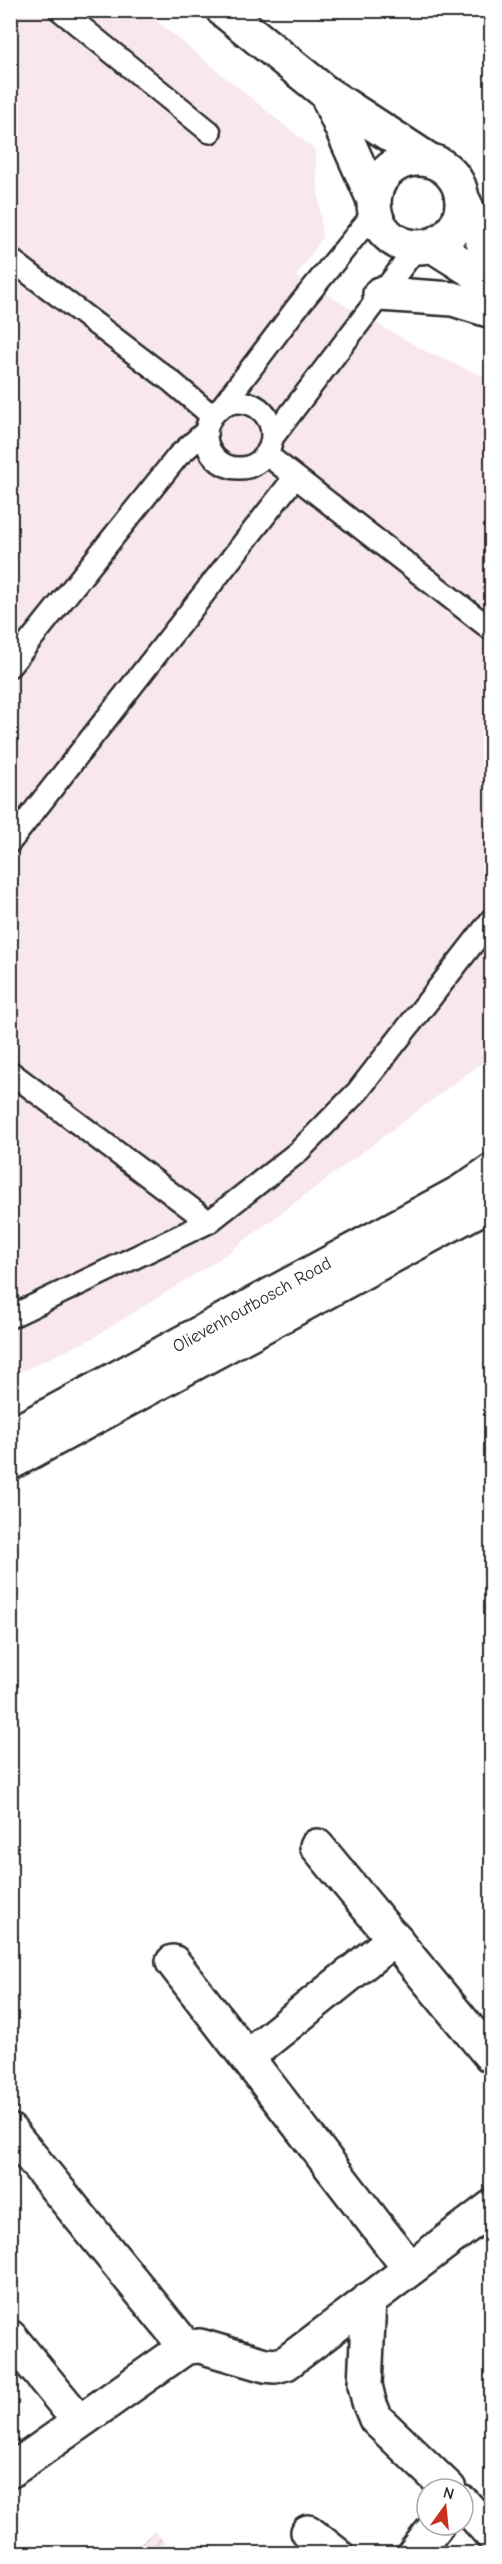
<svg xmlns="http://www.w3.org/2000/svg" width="502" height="2564" font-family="'Comic Neue',sans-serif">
	<defs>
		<pattern id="industrial-furrows" width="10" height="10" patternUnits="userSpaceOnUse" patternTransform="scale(1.5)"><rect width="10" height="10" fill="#f8e7ed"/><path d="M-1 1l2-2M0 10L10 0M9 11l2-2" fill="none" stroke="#d5c6cb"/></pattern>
	</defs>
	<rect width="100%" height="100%" fill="#fff"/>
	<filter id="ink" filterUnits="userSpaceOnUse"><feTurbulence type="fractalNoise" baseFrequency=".0167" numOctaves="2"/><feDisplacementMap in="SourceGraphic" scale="12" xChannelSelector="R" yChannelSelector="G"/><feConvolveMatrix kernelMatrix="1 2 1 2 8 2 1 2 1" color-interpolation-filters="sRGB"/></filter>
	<g filter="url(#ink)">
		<path fill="#f8e7ed" d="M10,11H144L315,150L322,238L296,277L425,351L492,380L491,1056L221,1258L93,1338L11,1376Z"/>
		<path fill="url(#industrial-furrows)" d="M155,2531L173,2553H128Z"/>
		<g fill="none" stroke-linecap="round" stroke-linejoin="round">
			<g stroke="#2b2b2b" stroke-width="26">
				<path id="lane" d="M60,10L210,132
					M10,259L172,382L211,415
					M206 435a33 33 0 1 1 66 0a33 33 0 1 1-66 0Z
					M224,404L295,310L374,213
					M272,438L417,247
					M266,454L492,630
					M10,666L178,456L205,432
					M10,842L295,477
					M10,1072L209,1222
					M10,1317L209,1222L298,1152L358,1091L492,919"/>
			</g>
			<g stroke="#2b2b2b" stroke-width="38">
				<path id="street" d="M317,1846L490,2055
					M173,1962L410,2269
					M247,2057L395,1938
					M10,2131L186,2347
					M369,2299L365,2385L369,2402L376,2419L449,2489
					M10,2337L79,2421
					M10,2471L186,2347L200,2346L265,2365L275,2366L286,2363L492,2207
					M463,2503L492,2535
					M308,2532L336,2554
					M414,2554L437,2525"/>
			</g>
			<g stroke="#2b2b2b" stroke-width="38">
				<path id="secondary" d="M223,10L326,93L427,159
					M326,93L373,198
					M374 203a44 44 0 1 1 88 0a44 44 0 1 1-88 0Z
					M463,200L492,260
					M432,245L492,283
					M380,294L453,299L492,311
					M10,1436L461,1192L492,1171
					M10,1463L492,1202"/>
			</g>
			<use href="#lane" stroke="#fff" stroke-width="21"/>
			<use href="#street" stroke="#fff" stroke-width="33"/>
			<use href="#secondary" stroke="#fff" stroke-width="33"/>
		</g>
	</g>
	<g text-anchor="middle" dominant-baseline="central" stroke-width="6" stroke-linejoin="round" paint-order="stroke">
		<g font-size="18" fill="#2b2b2b" stroke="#fff">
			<text transform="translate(252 1305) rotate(-29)">Olievenhoutbosch Road</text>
		</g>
	</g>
	<rect width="502" height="2564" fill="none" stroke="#fff" stroke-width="36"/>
	<rect x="18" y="18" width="466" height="2528" fill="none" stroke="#2b2b2b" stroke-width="2" filter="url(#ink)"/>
	<g transform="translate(445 2507) rotate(15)"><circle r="28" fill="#ffffff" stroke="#aaaaaa" stroke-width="1.5"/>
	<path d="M0-4.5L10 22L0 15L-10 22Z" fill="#c8321e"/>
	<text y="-9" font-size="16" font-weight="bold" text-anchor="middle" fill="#2b2b2b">N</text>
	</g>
</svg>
